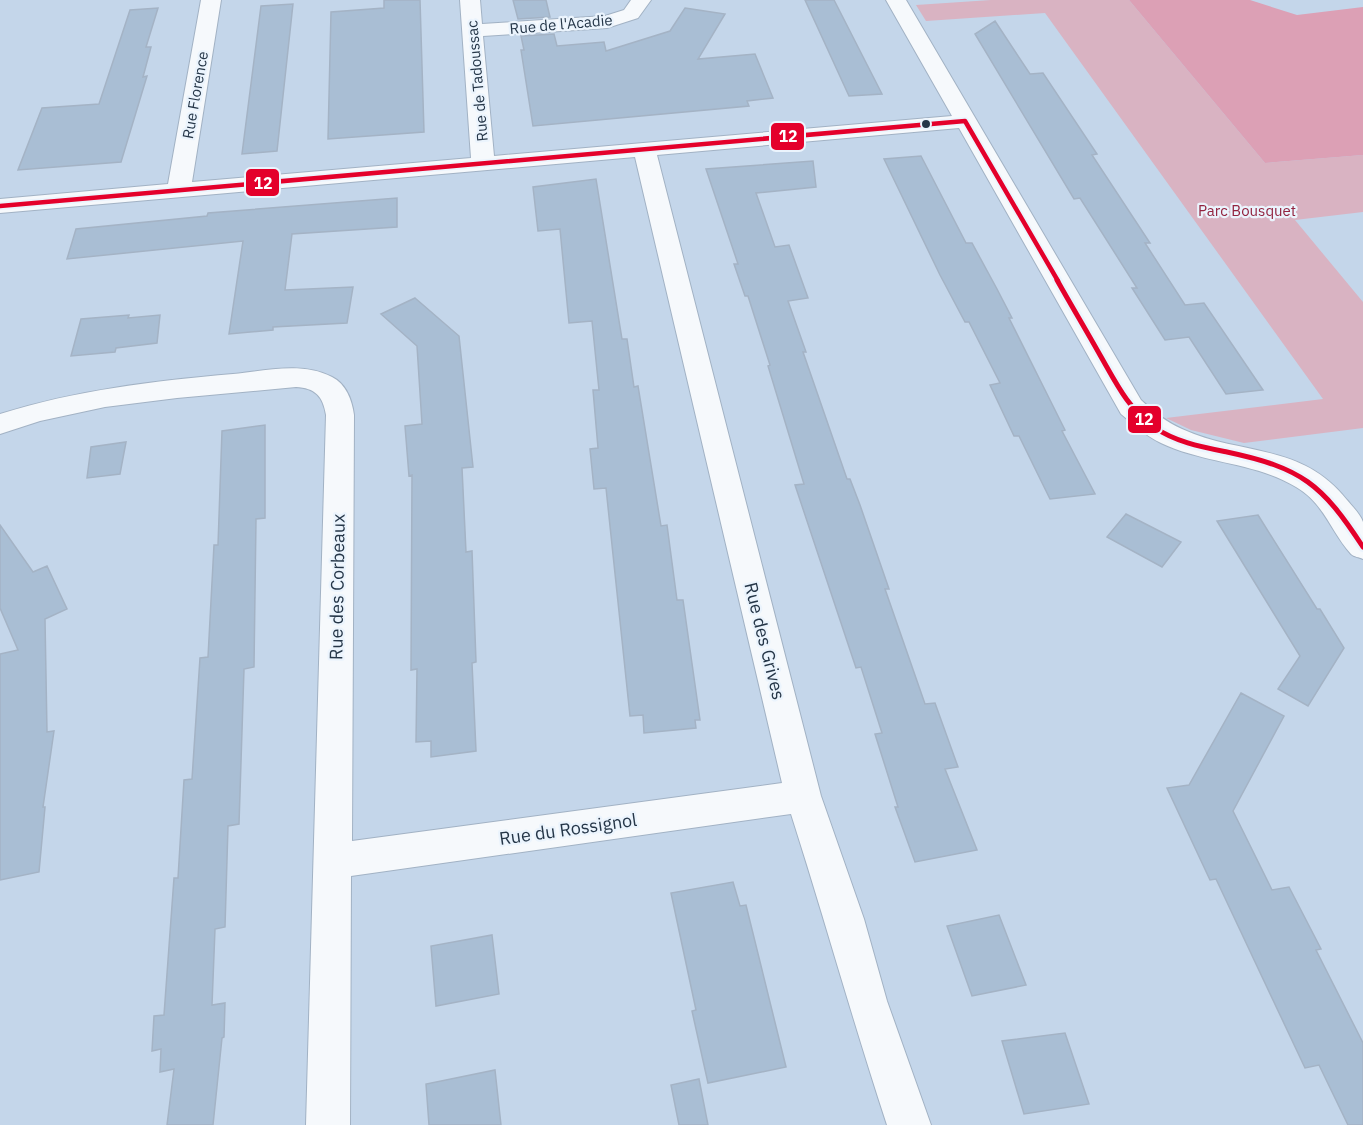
<svg xmlns="http://www.w3.org/2000/svg" width="1363" height="1125" font-family="'IBM Plex Sans',sans-serif">
	<rect width="100%" height="100%" fill="#c4d6ea"/>
	<path fill="#d9b3c2" d="M991,0H1129L1265,163L1363,155V212L1295,220L1363,302V428L1244,443L1191,430L1166,418L1323,399L1045,13L926,21L916,5Z"/>
	<path fill="#dca0b5" d="M1129,0H1250L1297,15L1363,7V155L1265,163Z"/>
	<path fill="#a9bed4" stroke="#a4b3c5" stroke-width="1.5" d="M384,0H420L424,132L328,139L331,12L384,8Z
		M513,0H546L550,17L518,19Z
		M805,0H834L882,94L849,96Z
		M293,4L277,151L242,154L261,6Z
		M158,8L146,47H151L143,77L147,76L121,162L18,170L42,108L99,104L130,10Z
		M685,8L725,14L698,59L755,54L773,98L747,101L749,106L533,126L521,50H524L521,36L554,34L557,46L604,42L606,51L670,31Z
		M995,21L1030,74L1043,73L1097,154L1092,155L1150,243H1145L1185,305L1204,303L1263,390L1226,394L1189,337L1165,340L1132,288H1137L1080,198L1074,199L975,34Z
		M921,156L966,243H972L997,289L1012,318H1009L1065,430L1062,431L1095,494L1050,499L1019,436H1014L990,385L1000,383L969,322H965L940,275L884,159Z
		M813,161L816,187L756,193L775,247L789,245L808,298L788,301L806,352H803L847,479H850L860,505L889,589H885L925,704L935,703L958,767L945,769L977,850L915,862L895,807H898L875,734L882,733L861,667L856,668L795,485L804,484L768,366L770,365L748,296H745L734,264H738L706,169Z
		M596,179L622,339H627L634,387L638,386L661,526L667,525L677,600H683L700,720H695L696,728L644,733L643,715L630,716L606,488L594,489L590,449L598,448L593,390H599L592,321L569,323L560,229L538,231L533,187Z
		M397,198V227L292,234L285,290L353,287L347,323L273,327V330L229,334L243,241L67,259L76,229L207,216L208,213Z
		M415,298L459,336L473,467L462,468L466,552L472,551L476,662L472,663L476,751L431,757V741L416,742L417,669L411,670L412,475L409,476L405,426L422,424L417,346L381,314Z
		M129,315L128,318L160,315L157,343L116,348L115,352L71,356L81,319Z
		M265,425V518L256,519L254,667L244,669L239,824L228,826L225,927L215,929L212,1005L225,1003L224,1037L222,1038L213,1125H167L174,1069L160,1072L161,1049L152,1051L154,1016L164,1015L174,878H178L184,780L192,779L200,658L208,657L214,545H218L222,431Z
		M126,442L120,474L87,478L91,447Z
		M1126,514L1181,542L1162,567L1107,537Z
		M1258,515L1317,609H1320L1344,648L1308,706L1278,689L1300,656L1217,521Z
		M0,525L33,572L47,566L67,609L45,619L47,732L54,731L43,807H45L39,872L0,880V654L18,650L0,608Z
		M1241,693L1284,716L1233,811L1272,890L1289,887L1321,949L1316,950L1363,1043V1125H1348L1319,1065L1305,1068L1216,879L1210,880L1167,788L1189,785Z
		M733,882L740,906L746,905L786,1067L708,1083L692,1011L696,1010L671,893Z
		M999,915L1026,985L972,996L947,926Z
		M492,935L499,994L436,1006L431,946Z
		M1065,1033L1089,1104L1024,1114L1002,1041Z
		M495,1070L501,1125H429L426,1084Z
		M699,1079L708,1125H679L671,1085Z"/>
	<g fill="none" stroke-linecap="round" stroke-linejoin="round">
		<g stroke="#a2b2c4" stroke-width="2">
			<path id="minor" d="M201,0H221L192,182L471,158L460,0H480L482,24L605,16L624,10L631,0H651L638,18L607,28L483,36L494,156L952,116L886,0H906L1141,400C1154,412 1166,422 1182,429C1241,456 1301,442 1347,500C1352,506 1361,515 1363,522C1363,532 1363,548 1363,559C1359,557 1354,557 1351,554C1331,532 1324,503 1296,487C1255,462 1205,464 1161,443C1146,436 1134,425 1121,414L959,128L657,155L821,796L864,919L887,1001L931,1125H887C853,1022 824,917 791,814L351,876L350,1125H306L326,415C323,396 315,388 296,387L177,398L105,407L40,421L0,434V414C76,390 154,381 233,374C264,371 303,361 332,377C346,384 352,400 354,415L352,841L782,783L635,157L0,213V199L168,184Z"/>
		</g>
		<use href="#minor" fill="#f6f9fc" fill-rule="evenodd"/>
		<g stroke="#ebf4fd" stroke-width="8">
			<path id="bus-1-far1" d="M0,206L965,121L1058,281"/>
		</g>
		<g stroke="#ebf4fd" stroke-width="10">
			<path id="bus-1" d="M1057,280C1071,305 1086,330 1100,355C1115,381 1128,409 1154,427C1175,442 1202,447 1227,452C1302,468 1322,484 1363,547"/>
		</g>
		<use href="#bus-1-far1" stroke="#e4002b" stroke-width="4.5"/>
		<use href="#bus-1" stroke="#e4002b" stroke-width="5"/>
	</g>
	<circle fill="#253648" stroke="#ebf4fd" stroke-width="2" cx="926" cy="124" r="5"/>
	<g text-anchor="middle" dominant-baseline="central" stroke-width="4.5" stroke-linejoin="round" paint-order="stroke">
		<g font-size="15" fill="#253648" stroke="#ebf4fd">
			<text transform="translate(561 24) rotate(-5)">Rue de l'Acadie</text>
			<text transform="translate(477 81) rotate(-95)">Rue de Tadoussac</text>
			<text transform="translate(195 95) rotate(-80)">Rue Florence</text>
		</g>
		<g font-size="15" fill="#92233f" stroke="#ebf4fd">
			<text x="1247" y="210">Parc Bousquet</text>
		</g>
		<g font-size="18" fill="#253648" stroke="#ebf4fd">
			<text transform="translate(337 587) rotate(-89)">Rue des Corbeaux</text>
			<text transform="translate(765 641) rotate(76)">Rue des Grives</text>
			<text transform="translate(568 829) rotate(-8)">Rue du Rossignol</text>
		</g>
	</g>
	<g stroke="#ebf4fd" stroke-width="2">
		<rect x="770" y="122" width="35" height="29" rx="6" fill="#e4002b"/>
		<rect x="245" y="168" width="35" height="29" rx="6" fill="#e4002b"/>
		<rect x="1127" y="405" width="35" height="29" rx="6" fill="#e4002b"/>
	</g>
	<g font-size="16" text-anchor="middle" font-weight="bold" fill="#fff">
		<text x="788" y="142">12</text>
		<text x="263" y="189">12</text>
		<text x="1144" y="425">12</text>
	</g>
</svg>
